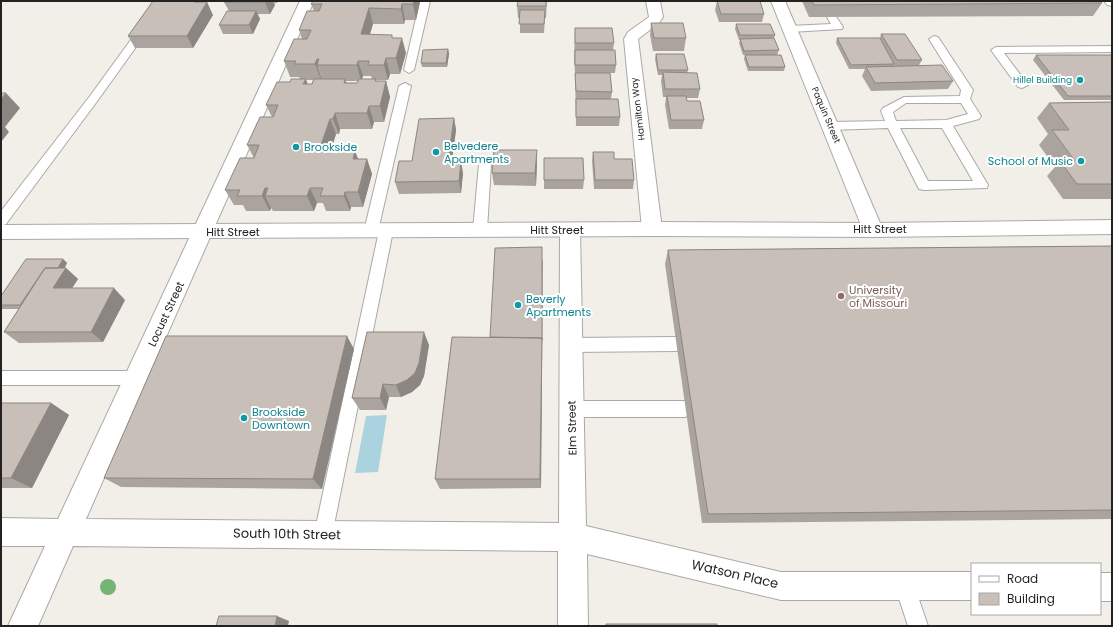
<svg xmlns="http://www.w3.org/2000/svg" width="1113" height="627" font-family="Poppins,sans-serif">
	<rect width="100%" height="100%" fill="#f2efe9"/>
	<path fill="#aad3df" d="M387,415L378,472L355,473L366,416Z"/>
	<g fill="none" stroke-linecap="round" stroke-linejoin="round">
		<g stroke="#a9a9a9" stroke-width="2">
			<path id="service" d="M159,1H169L98,100L6,224L1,226V211L90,96Z
				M420,1H430L414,70L409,73L404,70Z
				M832,14L835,15L843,27L842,29L790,32L785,29L790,26L831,24L827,17Z
				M934,36L938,37L973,90L970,99L981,116L979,119L953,126L988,185L987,188L924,190L919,189L888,128L830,130L826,129L824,126L826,123L830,122L885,121L881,111L883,108L904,97L960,96L961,90L929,39ZM906,103H961L968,114L946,120L896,121L893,112ZM900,128H942L973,181H928Z
				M1112,46V52L1004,53L1028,85L1022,88L1018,87L991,50L996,47Z
				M405,83L411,86L378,231L376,235L371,236L366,235L364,231L399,86Z
				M485,160L489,161L491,164L487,230L485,234L480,235L475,234L473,230L479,164L481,161Z
				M386,226L391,227L393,231L332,535L330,542L323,544L316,542L314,535L379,231L381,227Z
				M676,337L681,339L684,344L681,349L676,351L571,352L566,350L563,345L566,340L571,338Z
				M1,371H137L143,373L145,378L143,383L137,385H1Z
				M571,401H685L691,404L693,409L691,414L685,417H571L565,414L563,409L565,404Z
				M905,576L912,579L928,626H908L895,586L898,579Z"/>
		</g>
		<g stroke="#a9a9a9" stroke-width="2">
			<path id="minor" d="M300,1H314L86,519L559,523L560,230L563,225L570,223L577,225L580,230L586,526L781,572H972V600H781L587,554L588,626H558V551L73,546L38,626H8L45,546H1V518L58,519Z
				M646,1H660L663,17L659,23L638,39L662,229L659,234L652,236L645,234L642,229L624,39L628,32L649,17Z
				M771,1H785L883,230L880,235L873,237L866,235L863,230Z
				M1104,1H1112V6L1107,5Z
				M1100,573H1112V601H1100Z"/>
		</g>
		<g stroke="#a9a9a9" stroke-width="2">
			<path id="tertiary" d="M1112,220V234L873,237L652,236L1,239V225L652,222L873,223Z"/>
		</g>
		<use href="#service" fill="#fff" fill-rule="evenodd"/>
		<use href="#minor" fill="#fff" fill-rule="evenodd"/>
		<use href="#tertiary" fill="#fff" fill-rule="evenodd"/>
	</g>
	<circle fill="#74b475" cx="108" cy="587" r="8"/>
	<path fill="#aba49e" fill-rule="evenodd" d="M153,1H200L213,15L193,48H135L128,36Z
		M225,1H278L277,3H274L275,5L270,14H258L260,19L253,34H223L219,25L229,11L224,2Z
		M547,1L546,18H545L544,33H520V18H518L517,6Z
		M717,1L764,14L762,22H719L715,10Z
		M802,1H1100L1102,3L1093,16L809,17Z
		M420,2L416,20H405L404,24H373L370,34L393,38L406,53L400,74H390L388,80H376L377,81H386L390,97L384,122H374L372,129H340L339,134H336L330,151L358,159H367L372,174L363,207H351L350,211H326L323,203H317L314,211H273L271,208L270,211H246L243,205H234L225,190L254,158L247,145L272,117L266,105L290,82L300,79L299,77H290L284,61L302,39L299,30L314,11L311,4ZM363,76H371L372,79H362ZM306,80H313L312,84H307ZM346,81H358L357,83H347Z
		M651,23L686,38L684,51H653L650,35Z
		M736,24L775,35L774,38L779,50L777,55L785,67L784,71H748L744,59L745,55H743L739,43L740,40H739L735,29Z
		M575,28L614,43L613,50L616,65L615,73H610L612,92L611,99L620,117L619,126H576L575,73L574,59Z
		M881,34L922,60L919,65L953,81L948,89L871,91L862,76L865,69H849L836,43L837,38H880Z
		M448,49L449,54L447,67H422L421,63Z
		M656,54L688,70L687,73L700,89L698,98H686L687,101L704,120L702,129H669L665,105L666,97H663L661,81L662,75H658L655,59Z
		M1036,55H1112V100H1064L1033,60Z
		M1112,102V199H1063L1047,176L1055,167L1039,145L1048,134L1037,118L1049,103Z
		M454,118L456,130L452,161L463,173L461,193L399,194L395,182L412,161Z
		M593,152L614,159L634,180L633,189H594L592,161Z
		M544,158L584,180L583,189H544Z
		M537,162L536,186L494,185L492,173Z
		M1112,246V519L702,523L665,264L668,250Z
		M63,259L67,263L65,268H66L78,279L72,288L125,300L103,342L19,343L4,332L19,309H1V296Z
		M543,259L541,488L440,489L435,479L490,337Z
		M429,345L424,376L420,385L412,392L401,397H389L386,410H360L352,398Z
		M354,349L322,489L121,487L104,478Z
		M1,403H51L69,415L32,488H1Z"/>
	<path fill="#8b8681" d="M195,1H200L204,8L207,2L213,15L193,48L187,36L194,2Z
		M266,1H273L275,5L270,14L265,2Z
		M414,1H420V2L416,20L413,4Z
		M402,4L405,20L404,24L401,9Z
		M369,8L373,24L365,50L361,34Z
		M256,11L260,19L253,34L249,25Z
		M402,38L406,53L400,74L396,58Z
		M448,49L449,54L447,67L446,63Z
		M386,58L390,74L388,80L384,65Z
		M317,59L319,65H317L321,78V80L315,64Z
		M358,61L363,76L361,81L357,65Z
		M306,79L311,94L303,84Z
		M386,81L390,97L384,122L380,106Z
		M6,93L20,108L5,127L9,132L1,142V99Z
		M369,106L374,122L372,129L367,113Z
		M335,113L340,129L339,134L333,119Z
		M454,118L456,130L450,174L448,161Z
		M330,119L336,134L329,157L322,151L321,145Z
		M537,150V162L536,186L535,173Z
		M355,151L361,166L353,159Z
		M367,159L372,174L363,207L358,192Z
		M461,161L463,173L461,193L459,181Z
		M265,188L270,196H265L271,208L270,211L262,196Z
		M310,188L317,203L314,211L307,196Z
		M345,192L351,207L350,211L344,196Z
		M542,247V351L541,488L540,479Z
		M63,259L67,263L43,303L38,299Z
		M66,268L78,279L65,299L53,288Z
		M114,288L125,300L103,342L91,332Z
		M424,332L429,345L424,376L420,385L412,392L401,397L396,385Z
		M347,336L354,349L322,489L313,479Z
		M383,384L389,397L386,410L380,398Z
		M51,403L69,415L32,488L11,478Z
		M277,616L289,621L288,626H275Z"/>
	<path fill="#c7bfb8" stroke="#8b8681" d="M153,1H195L194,2H207L187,36H128Z
		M225,1H266L265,2H224Z
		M313,1H414L413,4H402L401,9L369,8L361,34L392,35V38H402L396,58H386L384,65H368L369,61H358L357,65H317L319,59H317L315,64H294L296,61H284L294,39H307L311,30H299L307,11H319L322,4H311Z
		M518,1H546V6H517Z
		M717,1H760L764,14H721Z
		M812,1H1100L1102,3L814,5Z
		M520,10H545L544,24H519Z
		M227,11H256L249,25H219Z
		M651,23H683L686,38H654Z
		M736,24H770L775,35H740Z
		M575,28H612L614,43H575Z
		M881,34H905L922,60H897Z
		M774,38L779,50L744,51L740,39Z
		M837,38H880L894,64L851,65Z
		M448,49L446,63H421L423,50Z
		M575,50H615L616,65H575Z
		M656,54H684L688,70H658Z
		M745,55H781L785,67H749Z
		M1036,55H1112V96H1068Z
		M942,65L953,81L875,83L866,67Z
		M663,72L697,73L700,89H665Z
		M575,73H610L612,92L576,91Z
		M291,79H306L303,84H312L314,79H345L344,83H357L359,79H376L375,81H386L380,106H369L367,113H335L333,119H330L321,145H324L322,151H355L353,159H367L358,192H345L344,196H320L323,188H310L307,196H265L268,188H265L262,196H237L240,190H225L240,158H254L259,145H247L260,117H273L278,105H266L277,82H290Z
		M1,93H6L1,99Z
		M667,96H686L687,101H700L704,120H671Z
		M576,99H618L620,117H576Z
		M1112,102V184H1077L1060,161H1075L1052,130H1069L1049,103Z
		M454,118L448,161H461L459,181L395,182L399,161H412L419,119Z
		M494,150H537L535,173H492Z
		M593,152H614V159H632L634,180H595Z
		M544,158H583L584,180H544Z
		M1112,246V510L708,514L668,250Z
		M542,247V340V338L490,337L495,248Z
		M26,259H63L58,268H45L20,305H1V296Z
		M45,268H66L53,288H114L91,332H4Z
		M367,332H424L419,363L415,373L407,380L396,385L383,384L380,398H352Z
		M166,336H347L313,479L104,478Z
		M452,337L542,338L540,479H435Z
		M1,403H51L11,478H1Z
		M219,616H277L275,626H216Z
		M606,624H717V626H606Z"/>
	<g fill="#0f9aa8" stroke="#fff" stroke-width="1.5">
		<circle cx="1080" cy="80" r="4"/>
		<circle cx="296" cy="147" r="4"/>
		<circle cx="436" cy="152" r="4"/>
		<circle cx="1081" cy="161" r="4"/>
		<circle cx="518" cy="305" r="4"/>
		<circle cx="244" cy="418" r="4"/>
	</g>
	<circle fill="#8d6e63" stroke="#fff" stroke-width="1.5" cx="841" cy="296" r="4"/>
	<g text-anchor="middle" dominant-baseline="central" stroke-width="4" stroke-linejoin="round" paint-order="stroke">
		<g font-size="9" fill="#0d838f" stroke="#fff" text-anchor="end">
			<text x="1072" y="80">Hillel Building</text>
		</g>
		<g font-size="9" fill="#222" stroke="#fff">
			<text transform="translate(638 109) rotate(-97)">Hamilton Way</text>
			<text transform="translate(826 115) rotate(67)">Paquin Street</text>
		</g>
		<g font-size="11" fill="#0d838f" stroke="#fff" text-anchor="start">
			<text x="444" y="146">Belvedere<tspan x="444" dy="13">Apartments</tspan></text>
			<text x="304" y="147">Brookside</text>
			<text x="1073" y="161" text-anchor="end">School of Music</text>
			<text x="526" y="299">Beverly<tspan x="526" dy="13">Apartments</tspan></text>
			<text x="252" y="412">Brookside<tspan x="252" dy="13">Downtown</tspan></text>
		</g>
		<g font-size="11" fill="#222" stroke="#fff">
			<text x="880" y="229">Hitt Street</text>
			<text x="557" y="230">Hitt Street</text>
			<text x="233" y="232">Hitt Street</text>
			<text transform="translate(166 314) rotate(-65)">Locust Street</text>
			<text transform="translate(572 428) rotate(-91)">Elm Street</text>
		</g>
		<g font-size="11" fill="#785e54" stroke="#fff" text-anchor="start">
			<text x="849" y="290">University<tspan x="849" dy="13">of Missouri</tspan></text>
		</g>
		<g font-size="13" fill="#222" stroke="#fff">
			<text transform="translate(287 534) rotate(1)">South 10th Street</text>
			<text transform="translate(735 574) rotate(13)">Watson Place</text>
		</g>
	</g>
	<rect width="1113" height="627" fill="none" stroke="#222222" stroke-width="4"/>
	<rect x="971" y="563" width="130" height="52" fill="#ffffff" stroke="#a7a7a7"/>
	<rect x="979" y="576" width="20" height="6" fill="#ffffff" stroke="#a7a7a7"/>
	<text x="1007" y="583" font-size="12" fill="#222222">Road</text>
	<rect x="979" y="593" width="20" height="12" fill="#c7bfb8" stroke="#a7a7a7"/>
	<text x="1007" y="603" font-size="12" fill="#222222">Building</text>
</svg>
